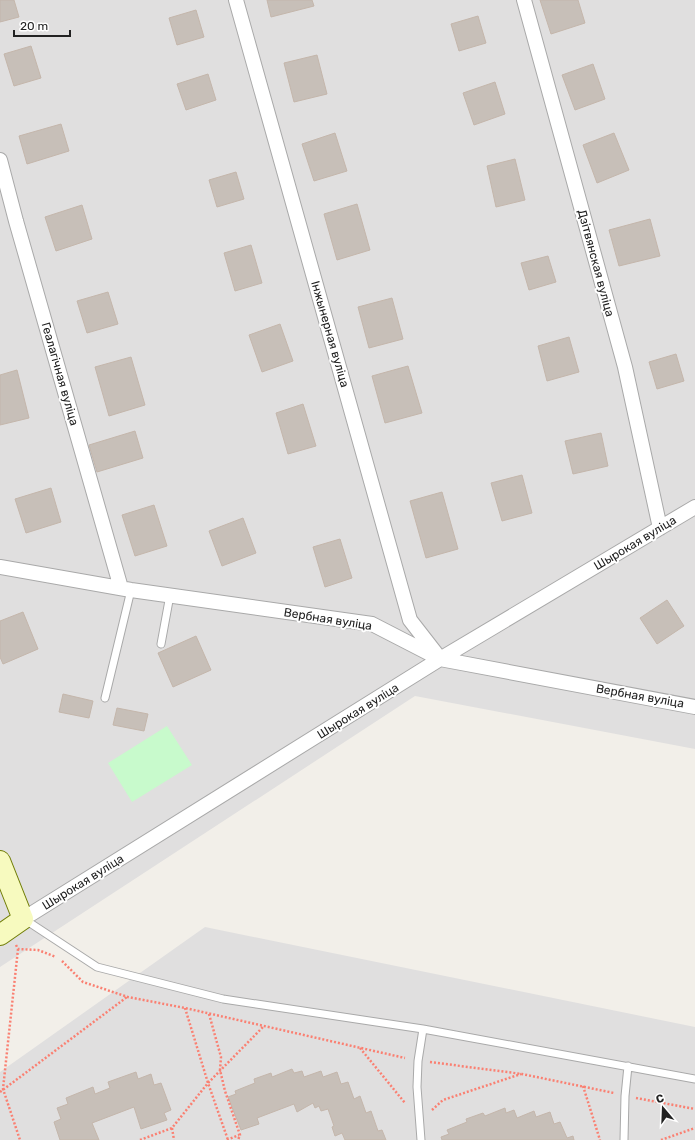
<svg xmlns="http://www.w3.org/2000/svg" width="695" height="1140" font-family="Rubik,sans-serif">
	<rect width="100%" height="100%" fill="#f2efe9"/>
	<path fill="#e0dfdf" d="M0,0H695V749L415,696L0,967Z
		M205,927L695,1027V1140H0V1072Z"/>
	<path fill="#c8facc" d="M167,726L192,765L132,802L108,763Z"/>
	<path fill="#c7bfb8" stroke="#c4b6ab" d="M0,0H14L19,17L0,22Z
		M267,0H312L314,6L271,17Z
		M540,0H578L585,23L551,34Z
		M196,10L204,37L177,45L169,18Z
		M478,16L486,43L459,51L451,24Z
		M31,46L41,78L14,86L4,54Z
		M317,55L327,94L294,102L284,63Z
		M593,64L605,99L575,110L562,75Z
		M208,74L216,100L186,110L177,84Z
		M495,82L505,114L474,125L463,93Z
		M61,124L69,151L27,164L19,136Z
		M335,133L347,171L314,181L302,144Z
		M614,133L629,170L597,183L583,145Z
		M515,159L525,200L496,207L487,166Z
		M236,172L244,199L217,207L209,180Z
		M357,204L370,250L337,260L324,214Z
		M82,205L92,239L56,251L45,217Z
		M650,219L660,256L619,266L609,230Z
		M251,245L262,283L235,291L224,253Z
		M548,256L556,282L529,290L521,263Z
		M108,292L118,324L87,333L77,301Z
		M392,298L403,339L369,348L358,307Z
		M280,324L293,361L262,372L249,335Z
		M569,337L579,372L547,381L538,346Z
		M676,354L684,381L657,389L649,362Z
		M131,357L145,405L109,416L95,367Z
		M408,366L422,413L385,423L372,376Z
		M17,370L29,418L0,425V375Z
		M303,404L316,446L288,454L276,413Z
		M135,431L143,458L97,472L89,445Z
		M601,433L608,466L573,474L565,441Z
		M522,475L532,513L502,521L491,483Z
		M51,488L61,522L26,533L15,499Z
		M442,492L458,549L426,558L410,501Z
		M154,505L167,546L135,556L122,515Z
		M243,518L256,553L222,566L209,531Z
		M340,539L352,578L325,587L313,547Z
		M667,600L684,626L657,644L640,618Z
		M23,612L38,649L3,664L0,657V621Z
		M196,636L211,670L173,687L158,653Z
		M63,694L93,701L89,718L59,712Z
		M117,708L148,714L144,731L113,725Z
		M292,1069L294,1073L302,1071L304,1077L321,1071L323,1077L337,1072L341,1084L348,1082L354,1099L360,1096L366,1113L371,1111L378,1131L382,1130L386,1140H345L342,1133L335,1136L332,1127L334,1126L328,1109L321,1111L319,1106L315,1108L313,1103L297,1112L294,1104L257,1118L259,1124L241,1130L228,1097L236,1094L235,1091L255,1083L254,1079L271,1073L272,1077Z
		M136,1072L138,1079L151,1074L154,1085L161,1083L171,1110L164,1113L167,1120L141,1129L134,1107L92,1123L99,1140H60L54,1122L61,1119L57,1108L68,1104L66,1098L93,1087L95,1094L110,1088L108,1082Z
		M505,1108L506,1113L514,1110L517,1118L534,1111L536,1117L550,1112L554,1124L560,1122L567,1138L573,1136L574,1140H442L441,1137L449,1134L447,1130L467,1122L466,1119L483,1113L485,1116Z"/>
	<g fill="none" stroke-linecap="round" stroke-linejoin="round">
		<g stroke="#a9a9a9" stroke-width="9">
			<path id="lane" d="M161,644L170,595
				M105,698L131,590
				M24,919L97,967L223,999L423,1029L695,1079
				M421,1140L417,1087L418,1061L423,1029
				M624,1140L625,1096L628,1066"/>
		</g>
		<g stroke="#a9a9a9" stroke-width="16">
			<path id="street" d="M236,0L410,620L438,656
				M524,0L625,367L660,528
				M0,160L16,221L121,588
				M0,567L131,590L372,624L440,659L695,707
				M23,919L440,659L695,507"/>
		</g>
		<g stroke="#707d05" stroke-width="22">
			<path id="secondary" d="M0,861L23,919L0,935"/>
		</g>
		<path stroke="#fa8072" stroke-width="2.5" stroke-dasharray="2 2" stroke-linecap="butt" d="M16,945L18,949L38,950L56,957
			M18,949L3,1089L20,1140
			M62,961L83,982L128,997L185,1008L405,1058
			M185,1008L208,1083L228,1140
			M209,1014L221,1057L220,1070L225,1091L240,1135L238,1140
			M360,1048L405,1103
			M430,1062L522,1074L614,1093
			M583,1086L600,1140
			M0,1092L127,997
			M636,1098L695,1109
			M432,1110L443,1100L521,1074
			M172,1128L174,1140
			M140,1140L172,1128L208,1083L263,1027
			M227,1140L239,1135
			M661,1140L695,1128"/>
		<use href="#lane" stroke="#fff" stroke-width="7"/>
		<use href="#street" stroke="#fff" stroke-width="14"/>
		<use href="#secondary" stroke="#f7fabf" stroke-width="20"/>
	</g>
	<g text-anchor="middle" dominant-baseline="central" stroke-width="4" stroke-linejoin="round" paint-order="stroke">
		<g font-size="12" fill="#222" stroke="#fff">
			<text transform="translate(596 263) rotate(75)">Дзітвянская вуліца</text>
			<text transform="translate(330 334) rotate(74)">Інжынерная вуліца</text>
			<text transform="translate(60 374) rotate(74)">Геалагічная вуліца</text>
			<text transform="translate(635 543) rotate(-31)">Шырокая вуліца</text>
			<text transform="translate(328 619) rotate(9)">Вербная вуліца</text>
			<text transform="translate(640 696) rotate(10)">Вербная вуліца</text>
			<text transform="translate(358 711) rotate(-32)">Шырокая вуліца</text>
			<text transform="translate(83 882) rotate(-32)">Шырокая вуліца</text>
		</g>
	</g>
	<g transform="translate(663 1108) rotate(341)" stroke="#ffffff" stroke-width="3" paint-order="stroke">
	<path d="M0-3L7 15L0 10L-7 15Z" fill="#222222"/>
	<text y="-6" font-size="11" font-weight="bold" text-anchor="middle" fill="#222222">С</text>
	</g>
	<path d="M14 30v6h56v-6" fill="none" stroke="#222222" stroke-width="2"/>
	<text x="20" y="30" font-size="12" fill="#222222" stroke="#ffffff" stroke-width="3" paint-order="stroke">20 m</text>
</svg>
